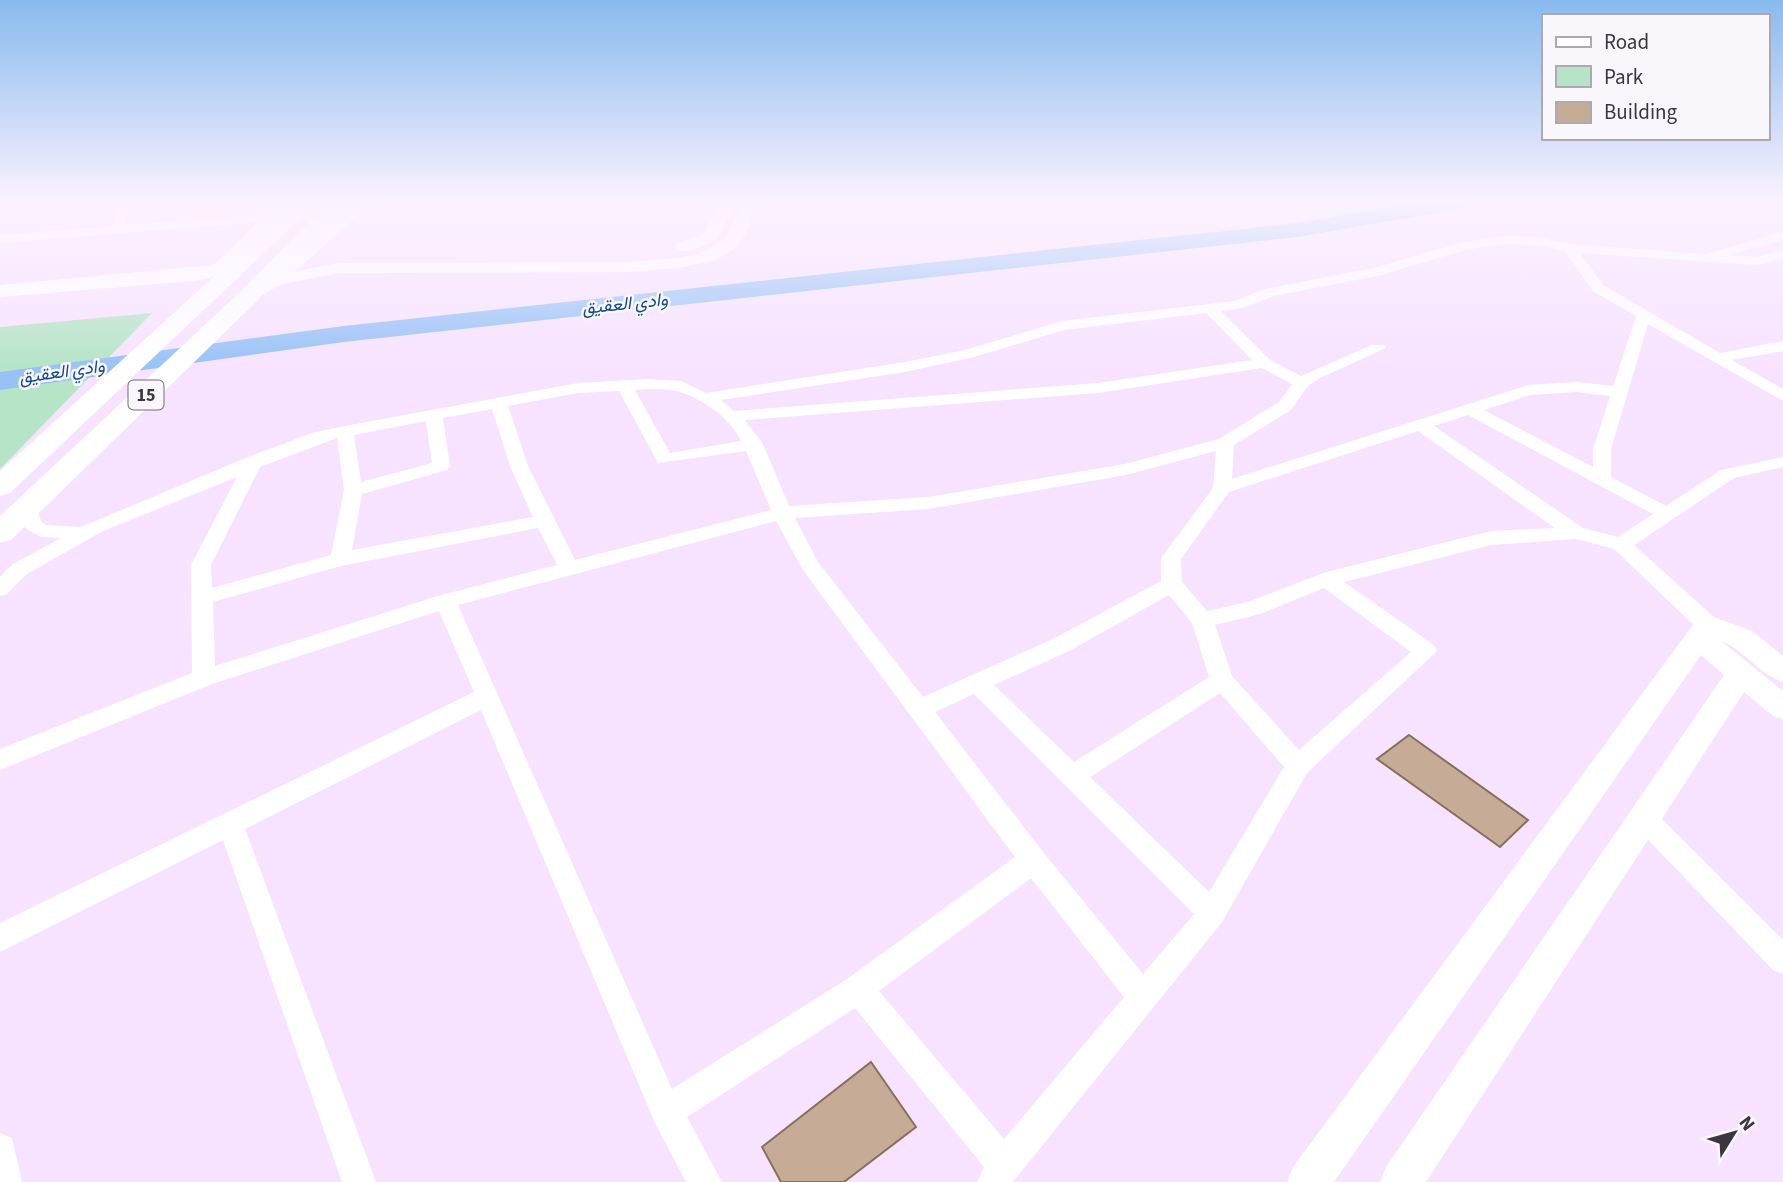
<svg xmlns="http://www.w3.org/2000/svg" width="1783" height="1182" font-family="'Source Sans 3',Vazirmatn,sans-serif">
	<rect width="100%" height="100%" fill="#f7e3ff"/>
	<path fill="#b5e4c6" d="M152,313L0,469V327Z"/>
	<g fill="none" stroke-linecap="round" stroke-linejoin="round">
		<path fill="#98c2f6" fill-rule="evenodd" d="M1419,202H1469L1458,209L1297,237L344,342L0,390V372L344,326L1297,223Z"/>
	</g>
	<path fill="#c6ab97" stroke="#886f5c" stroke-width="2" d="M1409,735L1528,820L1500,847L1377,759Z
		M871,1062L916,1127L844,1182H781L762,1147Z"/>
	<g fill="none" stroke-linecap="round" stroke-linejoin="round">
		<path fill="#fff" fill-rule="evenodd" d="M121,202H133L125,225L273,213L279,217L273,221L0,243V235L112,226Z
			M1783,232V240L1730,255L1758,257L1783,250V258L1758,265L1580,253L1603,285L1720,353L1783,341V351L1732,360L1783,389V401L1648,324L1611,449V477L1666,506L1721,470L1783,457V467L1734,478L1634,545L1716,619L1719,625L1716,631H1700L1614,549L1576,539L1491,545L1344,582L1434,645L1437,651L1307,773L1222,922L1013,1182H977L984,1167L855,1008L687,1117L722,1182H686L655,1123L481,710L245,829L376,1182H342L223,840L0,952V923L474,692L439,611L212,684L0,770V749L192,673L191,565L237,477L103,531L27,574L7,594L0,596V577L13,564L61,538L41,537L25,528L18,507L21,503H35L41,521L46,525L81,527L248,457L315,432L345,426L578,383L648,379L681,381L706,393L905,362L965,350L1062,321L1235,301L1265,289L1374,268L1463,242L1505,236L1537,237L1570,244L1706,254ZM1505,244L1537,245L1565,251L1593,291L1636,316L1613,386L1577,382L1528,385L1232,479L1234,445L1291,410L1308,386L1320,378L1386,348L1384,345H1372L1301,376L1270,360L1221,311L1243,308L1274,296L1381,275L1465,250ZM1206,313L1252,360L1098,383L734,411L721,400L905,372L974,357L1064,330ZM1262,368L1292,384L1279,402L1219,439L1125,464L928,497L789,506L763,444L745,420L1098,393ZM648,389C657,389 667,389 676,391C699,396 732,419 741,441L670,453L635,390ZM619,391L658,463L746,451L771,510L575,560L528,466L508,406L578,393ZM1577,392L1610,396L1593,449V467L1484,410L1530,395ZM492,409L510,466L533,517L352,550L362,494L447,470L450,466L443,418ZM1468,415L1653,514L1618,537L1583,528L1434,426ZM426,421L432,463L361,482L354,435ZM1418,431L1555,528L1491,531L1326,572L1248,602L1207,611L1182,582L1181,559L1229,492ZM337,438L344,490L331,555L212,588L211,565L260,467ZM1216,451L1213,488L1161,558V581L1053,639L923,697L818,562L795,518L928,509L1126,475ZM776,521L803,570L1015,857L847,979L672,1089L458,605ZM538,528L557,565L438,596L215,666L213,602L341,566ZM1324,588L1411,652L1299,750L1232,676L1215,625L1260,614ZM1169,595L1192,623L1209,677L1074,762L994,685L1069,651ZM1220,693L1284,767L1209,892L1090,777ZM974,694L1194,914L1143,974L1043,852L935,712ZM1031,878L1124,997L1004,1139L879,991Z
			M1644,807L1653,810L1783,940V974L1773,970L1635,826L1631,818L1635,810Z
			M0,1133L12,1138L22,1182H0Z"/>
		<path fill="#fff" fill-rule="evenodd" d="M720,202H736L717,240L689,251H677L675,247L677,243L704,234Z
			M742,202H758L745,235L734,249L713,261L678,268L629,272L339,273L261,288L252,283L261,278L339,263L629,262L678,258L702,253L722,241L729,233Z
			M1708,615L1752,631L1783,656V682C1759,674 1744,650 1721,641L1783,691V719L1773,716L1744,692L1426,1182H1380L1386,1167L1724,675L1701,655L1334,1182H1287L1293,1167L1698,618Z"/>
		<path fill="#fff" fill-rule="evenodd" d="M279,202H298L242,260L250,265L247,269L194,281L0,297V285L214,265Z
			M353,202H373L281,284L260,296H246L243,292L267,276Z"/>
		<path fill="#fff" fill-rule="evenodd" d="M296,202H318L10,493L0,496V471Z
			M329,202H350L255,303L11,540L0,543V516L239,293Z"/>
	</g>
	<linearGradient id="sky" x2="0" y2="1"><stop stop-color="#88baee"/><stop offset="0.55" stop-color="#fbf2ff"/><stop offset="1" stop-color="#fbf2ff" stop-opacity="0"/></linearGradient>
	<rect width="1783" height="368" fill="url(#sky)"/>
	<g text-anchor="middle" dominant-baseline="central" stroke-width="5" stroke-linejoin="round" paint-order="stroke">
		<g font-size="18" font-style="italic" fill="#154d8b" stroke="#faf7fc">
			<text transform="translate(625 304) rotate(-6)">وادي العقيق</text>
			<text transform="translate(62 372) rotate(-8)">وادي العقيق</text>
		</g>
		<rect fill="#faf7fc" stroke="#756f78" stroke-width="2" x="128.5" y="380.5" width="35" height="29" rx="5"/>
		<g font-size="18" font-weight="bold" fill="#3c3540">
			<text x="146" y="395">15</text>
		</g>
	</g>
	<rect x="1542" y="14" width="228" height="126" fill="#faf7fc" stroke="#aea9b1" stroke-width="2"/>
	<rect x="1556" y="37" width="35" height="10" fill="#ffffff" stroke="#aea9b1" stroke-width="2"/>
	<text x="1604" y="49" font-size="21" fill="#3c3540">Road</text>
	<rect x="1556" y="66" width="35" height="21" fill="#b5e4c6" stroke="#aea9b1" stroke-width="2"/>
	<text x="1604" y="84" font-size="21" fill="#3c3540">Park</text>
	<rect x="1556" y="102" width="35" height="21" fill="#c6ab97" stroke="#aea9b1" stroke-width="2"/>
	<text x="1604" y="119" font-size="21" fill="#3c3540">Building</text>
	<g transform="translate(1734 1133) rotate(53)" stroke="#faf7fc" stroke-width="5" paint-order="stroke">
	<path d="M0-5L12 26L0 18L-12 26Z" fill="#3c3540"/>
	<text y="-10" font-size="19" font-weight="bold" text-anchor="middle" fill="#3c3540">N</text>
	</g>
</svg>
